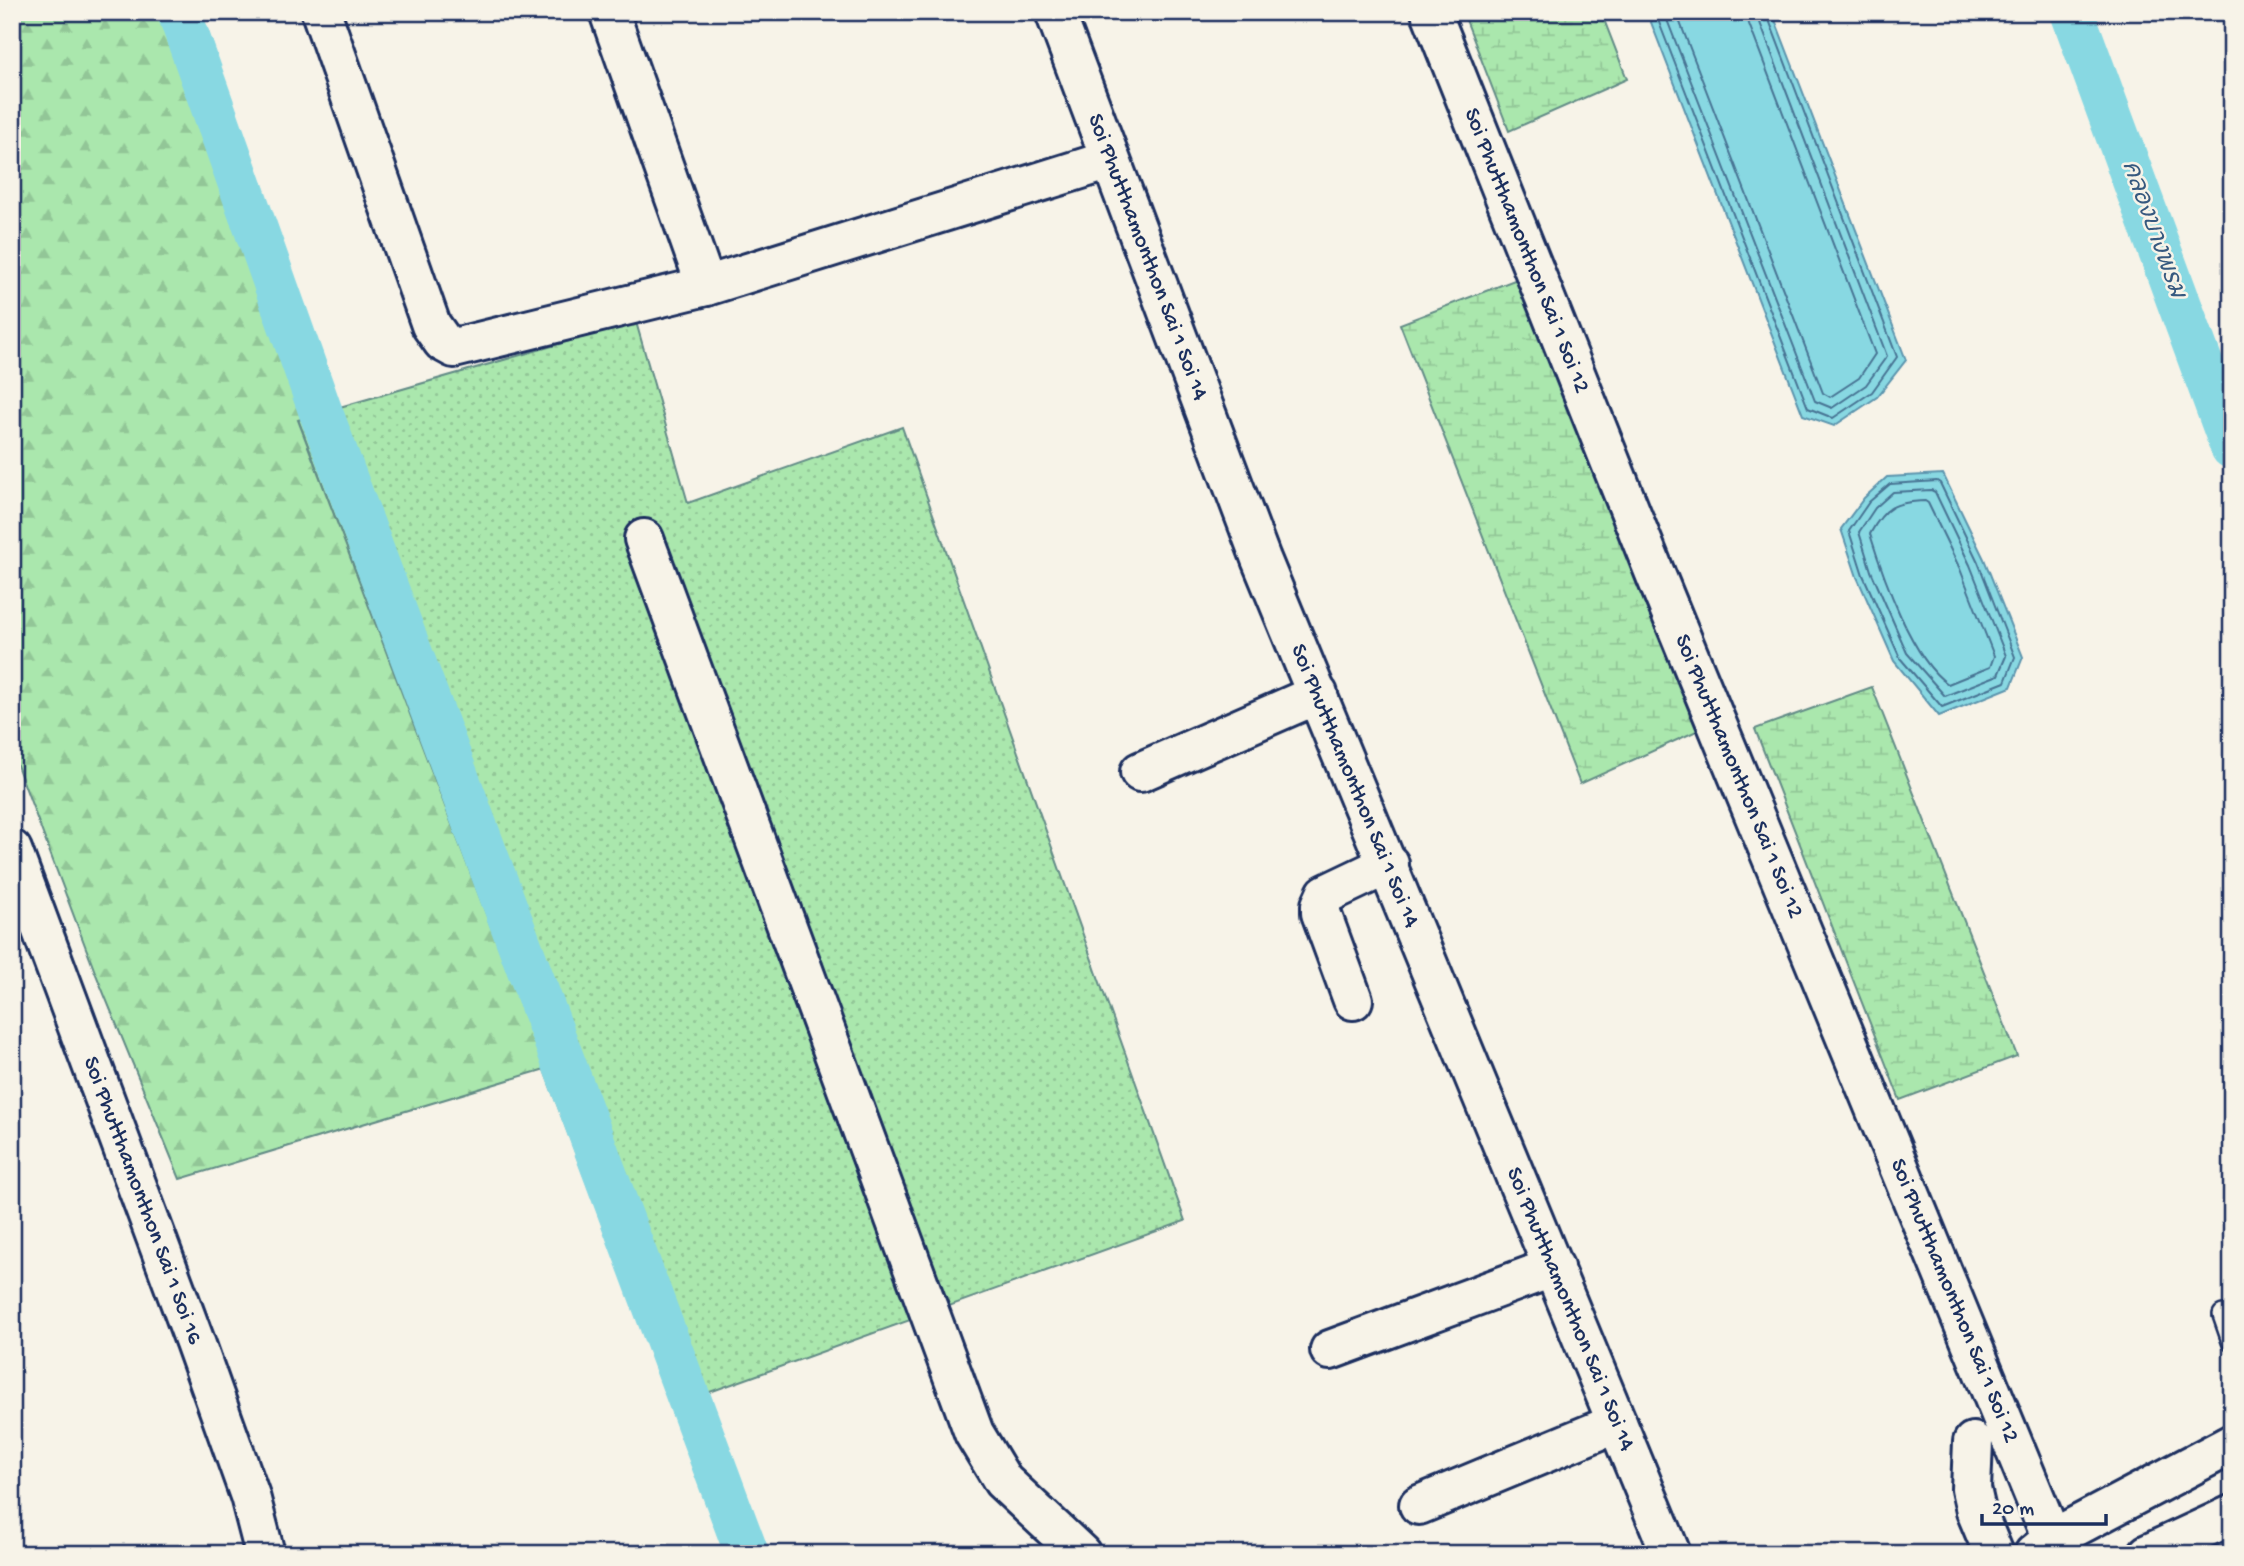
<svg xmlns="http://www.w3.org/2000/svg" width="2244" height="1566" font-family="'Gochi Hand','Playpen Sans Thai',sans-serif">
	<defs>
		<pattern id="grass-dots" width="8" height="8" patternUnits="userSpaceOnUse" patternTransform="scale(1.75)"><rect width="8" height="8" fill="#aae7ad"/><path d="M2 2h.1M6 6h.1" fill="none" stroke="#92c697" stroke-width="1.8" stroke-linecap="round"/></pattern>
		<pattern id="forest-firs" width="22" height="20" patternUnits="userSpaceOnUse" patternTransform="scale(1.75)"><rect width="22" height="20" fill="#aae7ad"/><path d="M5 1l3.5 6h-7zM16 11l3.5 6h-7z" fill="#92c697"/></pattern>
		<pattern id="wetland-marsh" width="20" height="14" patternUnits="userSpaceOnUse" patternTransform="scale(1.75)"><rect width="20" height="14" fill="#aae7ad"/><path d="M1 5h8M5 5V1M11 12h8M15 12V8" fill="none" stroke="#92c697"/></pattern>
	</defs>
	<rect width="100%" height="100%" fill="#f7f3e8"/>
	<filter id="ink" filterUnits="userSpaceOnUse"><feTurbulence type="fractalNoise" baseFrequency=".0143" numOctaves="2"/><feDisplacementMap in="SourceGraphic" scale="14" xChannelSelector="R" yChannelSelector="G"/><feConvolveMatrix kernelMatrix="1 2 1 2 8 2 1 2 1" color-interpolation-filters="sRGB"/></filter>
	<g filter="url(#ink)">
		<path fill="url(#grass-dots)" stroke="#628b86" stroke-width="2" d="M636,322L688,503L902,427L1185,1221L671,1406L298,419Z"/>
		<path fill="url(#forest-firs)" stroke="#628b86" stroke-width="2" d="M12,12H201L337,409L298,420L545,1069L180,1179L95,972L12,752Z"/>
		<path fill="url(#wetland-marsh)" stroke="#628b86" stroke-width="2" d="M1463,12H1601L1627,79L1509,131Z
			M1517,279L1699,730L1580,784L1400,324Z
			M1872,687L2017,1056L1900,1100L1755,729Z"/>
		<path fill="#88d8e2" stroke="#5c94ad" stroke-width="2" d="M1647,12H1772L1906,360L1877,397L1834,426L1803,415Z
			M1943,474L1984,559L2023,657L2011,687L1939,716L1894,661L1857,577L1841,529L1864,498L1887,477Z"/>
		<g fill="none" stroke-linecap="round" stroke-linejoin="round">
			<path stroke="#477393" stroke-width="2" d="M1655,12L1808,408L1833,418L1872,392L1897,357L1766,12
				M1664,12L1815,401L1832,408L1866,385L1887,356L1759,20L1758,12
				M1676,12L1823,393L1830,397L1859,378L1875,354L1749,24L1747,12
				M1937,481L1940,483L1978,562L2015,657L2005,682L1942,707L1900,658L1863,575L1849,531L1869,502L1890,484Z
				M1931,490L1935,492L1970,565L2006,656L1998,675L1945,696L1907,653L1871,571L1859,532L1875,508L1893,492Z
				M1925,501L1928,503L1960,569L1994,656L1990,667L1948,684C1912,660 1883,576 1870,534C1885,506 1895,502 1925,501Z"/>
			<path stroke="#88d8e2" stroke-width="44" d="M179,12L320,410L747,1554
				M2072,12L2232,447"/>
			<g stroke="#1b2f5e" stroke-width="24">
				<path id="lane" d="M2223,1315L2232,1341"/>
			</g>
			<g stroke="#1b2f5e" stroke-width="44">
				<g id="street">
					<path d="M321,12L431,325L443,342L454,348L706,286L1110,160"/>
					<path d="M609,12L706,286"/>
					<path id="s1" d="M1055,12L1261,559L1671,1554"/>
					<path id="s2" d="M1431,12L1656,576L2052,1539"/>
					<path d="M644,539L974,1433L1003,1481L1081,1554"/>
					<path d="M1140,772L1318,694"/>
					<path id="s3" d="M12,850L195,1342L250,1496L265,1554"/>
					<path d="M1353,1000L1321,913V905L1326,894L1389,864"/>
					<path d="M1330,1350L1554,1267"/>
					<path d="M1973,1442L1971,1489L1976,1511L1994,1554"/>
					<path d="M1419,1505L1617,1423"/>
				</g>
			</g>
			<g stroke="#1b2f5e" stroke-width="44">
				<path id="secondary" d="M2034,1554L2052,1539L2232,1444
					M2148,1554L2232,1515"/>
			</g>
			<use href="#lane" stroke="#f7f3e8" stroke-width="19"/>
			<use href="#street" stroke="#f7f3e8" stroke-width="38"/>
			<use href="#secondary" stroke="#f7f3e8" stroke-width="38"/>
		</g>
	</g>
	<g text-anchor="middle" dominant-baseline="central" stroke-width="5" stroke-linejoin="round" paint-order="stroke">
		<g font-size="23" fill="#1b2f5e" stroke="#f7f3e8">
			<text stroke="none"><textPath href="#s2" startOffset="257">Soi Phutthamonthon Sai 1 Soi 12</textPath></text>
			<text stroke="none"><textPath href="#s1" startOffset="262">Soi Phutthamonthon Sai 1 Soi 14</textPath></text>
			<text stroke="none"><textPath href="#s2" startOffset="824">Soi Phutthamonthon Sai 1 Soi 12</textPath></text>
			<text stroke="none"><textPath href="#s1" startOffset="830">Soi Phutthamonthon Sai 1 Soi 14</textPath></text>
			<text stroke="none"><textPath href="#s3" startOffset="374">Soi Phutthamonthon Sai 1 Soi 16</textPath></text>
			<text stroke="none"><textPath href="#s2" startOffset="1391">Soi Phutthamonthon Sai 1 Soi 12</textPath></text>
			<text stroke="none"><textPath href="#s1" startOffset="1396">Soi Phutthamonthon Sai 1 Soi 14</textPath></text>
		</g>
		<g font-size="24" font-style="italic" fill="#36597f" stroke="#f7f3e8">
			<text transform="translate(2152 230) rotate(70)">คลองบางพรม</text>
		</g>
	</g>
	<rect width="2244" height="1566" fill="none" stroke="#f7f3e8" stroke-width="42"/>
	<rect x="21" y="21" width="2202" height="1524" fill="none" stroke="#1b2f5e" stroke-width="2.5" filter="url(#ink)"/>
	<path d="M1982 1514v10h124v-10" fill="none" stroke="#1b2f5e" stroke-width="3.5"/>
	<text x="1992" y="1514" font-size="21" fill="#1b2f5e" stroke="#f7f3e8" stroke-width="5" paint-order="stroke">20 m</text>
</svg>
